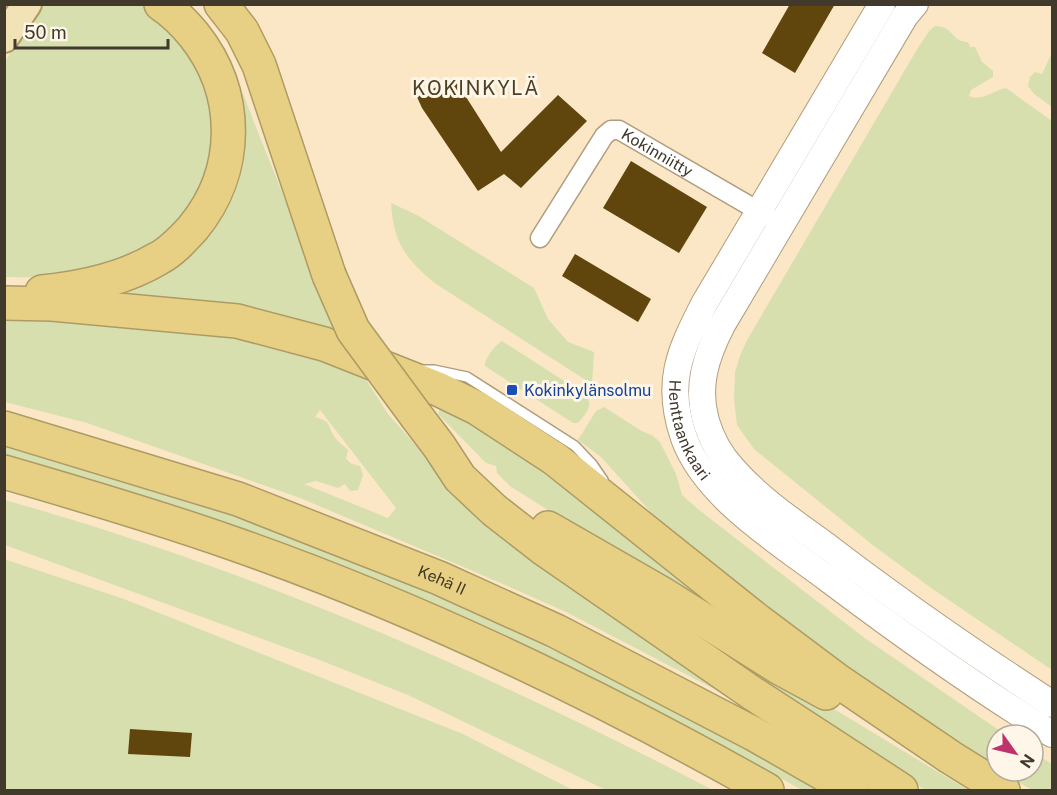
<svg xmlns="http://www.w3.org/2000/svg" width="1057" height="795" font-family="'Public Sans',sans-serif">
	<rect width="100%" height="100%" fill="#fbe7c6"/>
	<path fill="#d7dfaf" fill-rule="evenodd" d="M41,5H140L152,10L192,48L216,120L206,188L173,233L128,261L54,278L5,277V61Z
		M198,16C235,60 243,97 264,147C290,211 314,276 342,339L110,297L231,189Z
		M935,26C954,26 951,42 968,42L970,47H975L982,62L993,71V77L971,90L969,96C982,102 993,90 1006,88L1052,121V670L931,588L874,546L754,449L737,425L734,399L735,372L740,356L746,342L916,51L929,31Z
		M1051,55H1052V107L1034,94L1028,86L1030,77L1035,72L1042,74Z
		M391,203L417,215L534,288L548,319L568,342L594,352L592,384L436,284C406,260 393,242 391,203Z
		M5,314L194,326L358,367L388,414L449,483L743,704L566,612L480,574L300,498L87,423L5,402ZM320,410L396,508L388,518L304,484L316,481L338,488L345,484L350,491L358,490L363,475L360,466L352,464L346,459L348,450C344,446 337,441 334,436C326,423 333,423 315,417Z
		M502,341L586,395C594,406 585,415 578,423H573L485,366C485,358 495,345 502,341Z
		M442,405L541,465L763,636L581,531L510,486L497,473L496,466L486,463L438,414Z
		M604,407L640,430L653,436L660,442L676,474L682,495L699,510L866,639L1006,735H997V768L840,664L665,528L601,457L578,440L596,411Z
		M4,444C101,474 198,502 293,538C475,608 650,692 819,790H802L704,736L535,651L290,547L190,511L5,455Z
		M5,500C251,569 486,672 713,790H606L408,695L317,659L5,545Z
		M4,559L124,599L463,734L573,790H5Z
		M613,578L670,610L968,790H925Z
		M1033,752L1052,764V790H1032L1001,771H1033Z"/>
	<path fill="#60450d" d="M790,4H835L795,73L762,53Z
		M454,78L501,152L558,95L587,121L521,188L504,174L478,191L422,108L417,97Z
		M631,161L707,207L679,253L603,208Z
		M575,254L651,299L638,322L562,276Z
		M130,729L192,733L190,757L128,754Z"/>
	<g fill="none" stroke-linecap="round" stroke-linejoin="round">
		<g stroke="#b09d7e" stroke-width="12">
			<path id="lane" d="M423,370H434L467,377L575,446L592,464L603,480"/>
		</g>
		<g stroke="#b09d7e" stroke-width="21">
			<g id="street">
				<path id="s1" d="M540,238L604,136L611,130H619L767,216"/>
			</g>
		</g>
		<g stroke="#b09d7e" stroke-width="28">
			<g id="secondary">
				<path id="s2" d="M882,4L704,304C679,353 665,383 684,438C705,497 779,542 828,579C901,634 975,687 1052,734"/>
				<path d="M915,4L905,16L722,325C706,356 696,386 706,421C711,438 721,456 733,469C759,499 795,523 828,547C901,603 975,654 1052,704"/>
			</g>
		</g>
		<g stroke="#ad9b65" stroke-width="32">
			<path id="primary" d="M4,38L27,4"/>
		</g>
		<g stroke="#ad9b65" stroke-width="36">
			<g id="highway">
				<path d="M221,4L242,31L259,65L329,275"/>
				<path d="M42,292C82,288 124,279 159,258C172,251 183,239 193,228C240,171 240,93 194,35C185,24 173,12 161,4"/>
				<path d="M4,303L52,304L237,321L324,344L438,389L477,408L555,459L758,621L838,681L950,757L1003,790"/>
				<path d="M417,417L439,446L460,478L494,510L544,549L752,693L901,790"/>
				<path id="s3" d="M4,428L238,499L439,578L556,631L754,734L852,790"/>
				<path d="M4,472C80,494 155,516 229,542C416,607 595,693 767,790"/>
				<path d="M548,528L661,593L780,668L826,693"/>
			</g>
		</g>
		<use href="#lane" stroke="#fff" stroke-width="9"/>
		<use href="#street" stroke="#fff" stroke-width="18"/>
		<use href="#secondary" stroke="#fff" stroke-width="26"/>
		<use href="#primary" stroke="#f1e3b5" stroke-width="28"/>
		<use href="#highway" stroke="#e7d084" stroke-width="33"/>
		<g stroke="#ad9b65" stroke-width="36" stroke-linecap="butt">
			<path id="highway-bridge" d="M329,275L353,330L417,417"/>
		</g>
		<use href="#highway-bridge" stroke="#e7d084" stroke-width="33"/>
	</g>
	<rect fill="#1a4fb4" stroke="#fef6e9" stroke-width="2" x="506" y="384" width="12" height="12" rx="3"/>
	<g text-anchor="middle" dominant-baseline="central" stroke-width="6" stroke-linejoin="round" paint-order="stroke">
		<g font-size="16" fill="#40392c" stroke="#fef6e9">
			<text stroke="none"><textPath href="#s1" startOffset="182">Kokinniitty</textPath></text>
			<text stroke="none"><textPath href="#s2" startOffset="483">Henttaankaari</textPath></text>
			<text stroke="none"><textPath href="#s3" startOffset="464">Kehä II</textPath></text>
		</g>
		<g font-size="16" fill="#164399" stroke="#fef6e9" text-anchor="start">
			<text x="524" y="390">Kokinkylänsolmu</text>
		</g>
		<g font-size="20" letter-spacing="1.5" fill="#4f3f23" stroke="#fef6e9">
			<text x="476" y="88">KOKINKYLÄ</text>
		</g>
	</g>
	<rect width="1057" height="795" fill="none" stroke="#40392c" stroke-width="12"/>
	<g transform="translate(1015 753) rotate(124)"><circle r="28" fill="#fef6e9" stroke="#b2aa9d" stroke-width="1.5"/>
	<path d="M0-4.5L10 22L0 15L-10 22Z" fill="#be336b"/>
	<text y="-9" font-size="16" font-weight="bold" text-anchor="middle" fill="#40392c">N</text>
	</g>
	<path d="M15 39v9h153v-9" fill="none" stroke="#40392c" stroke-width="3"/>
	<text x="24" y="39" font-size="18" fill="#40392c" stroke="#fef6e9" stroke-width="4.5" paint-order="stroke">50 m</text>
</svg>
